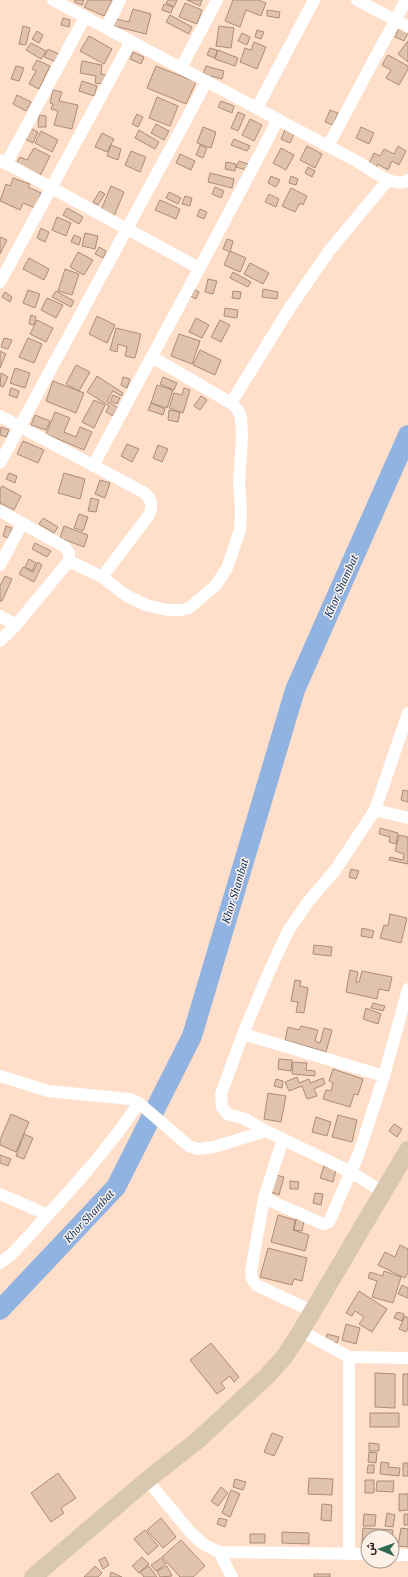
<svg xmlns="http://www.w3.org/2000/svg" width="408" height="1577" font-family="'PT Serif',Vazirmatn,serif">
	<rect width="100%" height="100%" fill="#ffdfc9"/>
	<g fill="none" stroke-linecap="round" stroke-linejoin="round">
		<path stroke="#91b3e2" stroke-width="20" d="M0,1310L116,1187L192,1036L295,690L408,435"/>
	</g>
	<path fill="#e1c2ad" stroke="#aa8c78" d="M75,0H84L82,5L74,2Z
		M88,0H112L104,16L84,7Z
		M168,0H177L174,7L166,3Z
		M187,0H202L200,6Z
		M233,0H259L266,3L261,16L246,10L240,27L225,21Z
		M185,3L202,10L197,24L179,17Z
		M164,4L173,7L171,13L162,10Z
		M133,9L151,14L146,34L114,26L116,19L129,22Z
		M267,10L280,12L279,18L267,16Z
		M170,15L192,27L189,34L166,22Z
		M63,18L70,20L69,27L61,25Z
		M23,26L30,28L26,45L19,44Z
		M219,26L234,28L231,48L216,46Z
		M399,28L408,33L404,41L395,37Z
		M257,30L264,32L261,39L255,37Z
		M37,31L43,35L39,43L32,39Z
		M242,33L250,37L247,45L238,41Z
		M89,36L112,49L104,64L80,51Z
		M408,41V62L398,54Z
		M254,42L266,47L257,69L240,62L245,48L251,50Z
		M31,43L46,51L41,59L26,50Z
		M210,48L217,50L215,58L207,55Z
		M48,49L59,54L56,62L44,57Z
		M218,50L238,58L235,66L215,59Z
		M133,52L144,57L141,64L130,59Z
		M388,55L408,66V69L399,85L386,78L391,70L382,65Z
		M37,60L50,66L39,89L29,84L36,71L32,69Z
		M82,61L102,65L101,74L106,75L104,84L95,83L96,76L80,73Z
		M16,66L24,68L19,81L11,79Z
		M156,66L196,82L186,104L147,88Z
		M206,66L224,71L222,79L203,74Z
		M82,81L97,86L94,96L79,91Z
		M53,90L62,92L59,101L78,105L72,129L54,125L58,111L51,109L53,104L50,103Z
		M17,95L31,102L26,111L13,104Z
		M157,97L178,106L170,126L149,118Z
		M221,101L234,106L232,113L218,107Z
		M330,110L338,113L333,125L325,122Z
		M238,112L245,115L238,131L231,128Z
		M137,114L143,117L138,127L132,124Z
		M39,115L46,116V127H38Z
		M250,119L262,125L254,141L242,135Z
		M156,124L169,131L164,140L151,133Z
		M203,127L216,132L211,148L197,143Z
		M361,127L374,133L369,144L356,138Z
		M30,128L38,132L33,143L25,139Z
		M286,128L295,132L290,143L281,139Z
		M139,130L159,142L155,149L135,138Z
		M41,131L58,140L52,152L35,143Z
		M102,133L114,139L107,152L95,147Z
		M234,139L250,146L247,151L231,145Z
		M111,145L121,149L118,160L107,156Z
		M200,145L207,148L203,158L196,155Z
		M307,146L322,154L315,168L300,160Z
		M398,146L406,151L399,165L392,161L388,170L378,164L374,173L366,169L374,153L380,156L384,149L394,154Z
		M34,148L50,156L40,176L16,164L20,157L27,160Z
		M281,148L294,155L286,170L273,163Z
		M131,151L146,157L140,172L125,165Z
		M180,154L195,161L191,170L176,163Z
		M239,161L248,164L246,170L236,167Z
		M226,162L236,164L235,171L225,169Z
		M308,167L315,171L312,177L305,173Z
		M210,173L234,179L232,188L208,182Z
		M271,176L280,180L276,187L268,183Z
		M291,176L298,179L296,185L289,183Z
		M13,178L30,184L28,187L41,193L35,208L23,203L20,210L0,201L6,184L10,186Z
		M111,186L124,192L114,216L101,210Z
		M215,187L224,191L221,198L212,194Z
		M291,188L307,196L303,205L300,203L295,212L282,206Z
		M100,191L105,194L98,205L93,202Z
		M169,192L181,198L178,204L166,198Z
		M269,194L279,199L276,207L265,202Z
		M185,196L192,198L190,206L182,204Z
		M160,200L180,209L176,219L155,210Z
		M67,208L83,217L79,224L63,215Z
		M200,209L207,212L204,219L197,216Z
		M57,217L71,223L66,236L52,230Z
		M41,228L49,232L45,242L37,238Z
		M85,233L98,236L95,249L82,246Z
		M74,235L81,238L79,245L71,242Z
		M0,237L7,240L0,254Z
		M227,239L233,241L230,252L223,249Z
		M99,247L106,251L103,258L95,254Z
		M230,251L246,258L240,272L224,265Z
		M78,252L93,260L84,275L70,267Z
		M29,258L49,269L44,280L23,269Z
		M250,263L269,273L263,284L244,274Z
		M65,269L79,274L72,295L58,291Z
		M233,272L251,282L248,287L230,278Z
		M208,279L217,281L213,294L205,292Z
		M192,288L199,292L196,299L189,295Z
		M263,289L278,292L277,299L262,297Z
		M28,290L40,294L35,308L23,303Z
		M56,291L74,301L71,307L52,297Z
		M233,291L241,292L240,299L232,298Z
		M5,292L12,297L10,302L2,297Z
		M47,298L63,305L56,318L41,310Z
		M225,308L238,310L237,318L224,316Z
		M31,315L36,317L34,325L29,324Z
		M97,316L115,325L107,343L89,334Z
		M196,318L209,325L202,338L189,332Z
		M37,320L53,328L46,342L30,334Z
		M220,320L230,325L221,342L211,337Z
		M116,328L141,334L135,358L125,356L127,347L118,344L117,352L110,350Z
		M179,334L200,341L192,364L171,356Z
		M4,338L12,340L8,349L1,347Z
		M28,338L42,344L34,363L19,357Z
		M200,350L221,360L215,375L193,365Z
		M0,351L6,354L0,368Z
		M76,365L90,372L79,391L66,384Z
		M15,368L30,373L25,388L10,383Z
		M1,373L8,377L3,387L0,386Z
		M97,376L123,393L121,396L113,391L107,401L118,408L113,416L106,412L109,406L87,392Z
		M123,377L130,379L127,388L121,385Z
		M163,377L177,383L174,390L160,384Z
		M53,381L84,393L76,413L46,401Z
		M157,385L173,390L167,408L151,403Z
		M11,388L19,391L17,398L9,395Z
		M184,388L190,390L183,413L169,408L174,393L182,395Z
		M113,395L120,398L117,404L110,401Z
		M201,396L207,400L200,410L194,406Z
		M94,400L105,405L94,428L82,422Z
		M151,403L165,409L163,415L148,410Z
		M169,410L180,412L178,422L168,420Z
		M55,412L70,418L64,432L76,437L80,427L92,432L84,450L46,434Z
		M35,415L50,421L46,430L31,425Z
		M1,427L9,430L6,437L0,435Z
		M23,441L44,450L38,463L17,454Z
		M127,444L139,449L132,462L121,456Z
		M158,445L168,449L162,462L153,458Z
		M9,473L17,476L15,483L6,479Z
		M64,473L85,479L80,499L58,493Z
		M100,480L110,483L105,498L95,494Z
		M2,486L21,496L14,510L0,503V489Z
		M91,498L99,500L96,512L88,511Z
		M79,514L88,517L83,531L74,528Z
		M43,518L58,527L54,533L39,524Z
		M6,526L12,528L8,538L3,536Z
		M64,526L88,535L84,547L60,538Z
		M35,543L51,551L47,557L32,549Z
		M29,559L36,563L32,571L25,567Z
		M38,562L42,565L34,582L19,574L23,567L33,572Z
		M5,576L12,579L2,601H0V586Z
		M403,790L408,791V802L401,800Z
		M380,828L398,833L396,844L389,842L390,837L379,834Z
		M399,835L408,837V864L389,860L390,857L403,860L404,854L395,851Z
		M351,869L359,871L356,879L349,877Z
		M390,914L407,918L401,943L380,938L384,925L388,926Z
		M362,928L374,931L372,938L361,936Z
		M314,945L332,947L331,956L313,954Z
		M350,970L358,972L356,982H359L362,971L392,977L389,991L379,989L377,999L346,992Z
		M295,980L301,981L300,986L308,988L304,1013L296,1012L298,1002L291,1001Z
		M373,1003L385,1006L383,1011L371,1008Z
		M366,1008L381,1014L378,1024L363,1019Z
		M301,1026L318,1030L315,1041L320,1043L324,1028L332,1030L326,1052L285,1040L288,1027L299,1030Z
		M279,1059L292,1060L291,1071L278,1069Z
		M293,1062L307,1063L306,1070L315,1071V1076L292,1074Z
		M333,1069L363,1079L358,1095L354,1094L350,1107L323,1099L326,1090L331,1091L333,1083L329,1081Z
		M297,1077L299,1083L309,1079L310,1083L323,1078L325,1084L314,1089L317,1096L307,1099L302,1086L289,1091L285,1082Z
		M276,1079L283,1081L282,1088L274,1086Z
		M268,1093L286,1096L281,1122L264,1119Z
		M11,1114L29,1122L16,1152L0,1145V1140Z
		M338,1115L357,1120L352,1142L332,1137Z
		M316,1117L331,1122L327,1136L312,1132Z
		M394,1124L402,1129L397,1137L389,1131Z
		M24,1134L33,1138L24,1159L16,1156Z
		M0,1155L11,1159L8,1166L0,1163Z
		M324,1166L336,1170L333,1182L320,1178Z
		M276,1175L284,1177L279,1195L271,1192Z
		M290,1181L299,1182L298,1189H290Z
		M315,1193L323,1194L321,1205L313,1203Z
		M278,1215L295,1220L293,1230L309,1235L305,1251L271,1242Z
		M296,1219L304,1221L302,1231L294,1230Z
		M400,1245L408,1249V1273L405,1278L378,1265L385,1252L395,1257Z
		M268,1248L307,1258L302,1281L294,1279L292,1285L260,1277Z
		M384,1271L401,1277L393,1303L372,1297L377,1281L368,1278L370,1272L383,1276Z
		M402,1285L408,1288V1298L398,1294Z
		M359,1291L387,1309L372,1332L359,1324L364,1317L355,1311L352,1316L346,1313Z
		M397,1312L404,1314L402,1321L394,1318Z
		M405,1316L408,1318V1328L406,1332L399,1329Z
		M346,1324L360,1328L356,1344L342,1340Z
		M327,1334L339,1337L337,1343L326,1341Z
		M211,1343L239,1377L234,1382L230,1376L221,1383L225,1388L217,1394L190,1360Z
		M375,1373L395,1374V1408L375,1407Z
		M403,1374H408V1405H403Z
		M370,1413H399V1427H370Z
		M272,1433L283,1437L274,1456L264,1452Z
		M369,1443L379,1444V1451H369Z
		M369,1452L377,1453L376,1463L368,1462Z
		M381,1462L389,1463L388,1467L400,1468L399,1476L380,1474Z
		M403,1463H408V1476H403Z
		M368,1465H374V1473H367Z
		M58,1473L76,1498L61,1508L64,1513L51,1522L31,1493Z
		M309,1478L333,1479L332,1495L308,1494Z
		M235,1479L246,1482L243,1490L233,1487Z
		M365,1480H374V1493H365Z
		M377,1481H394L393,1492L376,1491Z
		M221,1487L228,1493L218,1506L211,1501Z
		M231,1490L240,1494L230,1517L222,1513Z
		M399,1494H408V1510L399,1511Z
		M322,1504L332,1505L331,1521L321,1520Z
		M387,1513L395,1515L393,1527L385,1526Z
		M364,1514L376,1515L375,1526H363Z
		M404,1514H408V1525H404Z
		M161,1518L176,1537L163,1548L147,1530Z
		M219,1518L227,1520L225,1527L217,1524Z
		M363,1528L393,1530L392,1545V1537H368V1544H362Z
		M401,1528L408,1529V1547L398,1546Z
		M145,1530L158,1546L148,1555L134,1539Z
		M282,1532L309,1533V1544L282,1543Z
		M250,1534H265V1543H250Z
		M181,1540L205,1566L193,1577H180L162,1557Z
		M105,1557L109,1565L103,1569L99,1560Z
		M142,1557L149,1564L139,1573L132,1566Z
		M161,1558L166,1564L156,1571L151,1565Z
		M95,1566L102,1573L98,1577H84Z
		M149,1566L157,1577H144L140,1572Z
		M167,1566L172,1576L160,1577L157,1571Z
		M111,1572L122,1577H110Z
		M314,1574H330V1577H314Z"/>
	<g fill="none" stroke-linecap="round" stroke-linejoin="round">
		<path stroke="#fff" stroke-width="12" d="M53,0L358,162C370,169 396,190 408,180
			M357,0L408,27
			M106,28L120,0
			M181,68L217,0
			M257,108L314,0
			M328,146L406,0
			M0,160L199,268
			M6,164L85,17
			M0,282L131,41
			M231,403L289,309L329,251L388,180
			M0,416L145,493C152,501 153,505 149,515L102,577
			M0,463L207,81
			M93,466C155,350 218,236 278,119
			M0,511L65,547L69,553V561L16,625L0,641
			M69,561L102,577L127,596L146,605L167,610H181L189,608L216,585L227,568L240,530L241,510L239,483L242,438L241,418L238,410L231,403L152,357
			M0,565L22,524
			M0,616L16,625
			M375,810L408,818
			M243,1034L384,1076
			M0,1076L48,1091L130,1099L139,1103L189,1146L198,1149L214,1147L266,1131
			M283,1139L264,1198L251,1271L252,1279L256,1285L312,1311
			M383,1192L351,1172L266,1131L245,1119L227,1114L222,1107L221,1094L243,1034L269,972L288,931L308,902L336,869L375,810L408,713
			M0,1194L48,1215
			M264,1198L323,1224L329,1222L359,1153L384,1076L408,989
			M0,1263L12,1254C57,1205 102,1158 139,1103
			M301,1331L349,1357L408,1358
			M147,1480L191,1533L203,1544L219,1552L368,1554
			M219,1552L232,1577
			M349,1554V1357
			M392,1555H408"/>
		<path stroke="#d9c8b0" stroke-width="18" d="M33,1577L147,1480L198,1440L267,1376L285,1356L301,1331L408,1150"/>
	</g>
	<g text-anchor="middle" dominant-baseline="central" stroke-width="3" stroke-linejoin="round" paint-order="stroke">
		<g font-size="11" font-style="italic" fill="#043168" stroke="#fdf0e7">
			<text transform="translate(341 586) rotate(-66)">Khor Shambat</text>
			<text transform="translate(235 891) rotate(-73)">Khor Shambat</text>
			<text transform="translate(89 1216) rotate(-47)">Khor Shambat</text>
		</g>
	</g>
	<g transform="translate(380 1549) rotate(272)"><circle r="19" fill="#fdf0e7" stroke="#a4988f"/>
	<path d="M0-3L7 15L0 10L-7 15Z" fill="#2f6a54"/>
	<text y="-6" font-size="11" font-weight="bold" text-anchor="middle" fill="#1f140c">ش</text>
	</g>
</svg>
